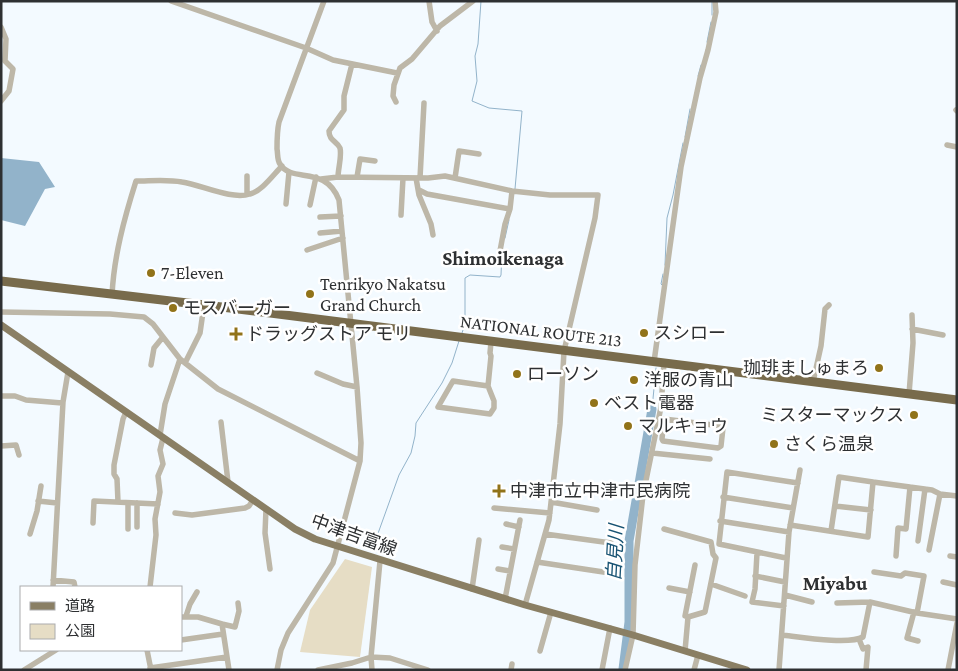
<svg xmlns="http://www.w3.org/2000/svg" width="958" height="671" font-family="'Crimson Pro','Noto Sans JP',serif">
	<rect width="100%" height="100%" fill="#f3faff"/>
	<path fill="#e6ddc5" d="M345,559L372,567L360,657L300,652L310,610Z"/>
	<path fill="#92b3ca" d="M1,158L39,162L55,187L45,189L25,226L1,220Z"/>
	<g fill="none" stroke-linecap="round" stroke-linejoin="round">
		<path stroke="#92b3ca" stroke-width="1" d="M481,1L478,44L475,56L477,81L472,101L489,108L522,111L515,189
			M712,1V15
			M707,42L711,22
			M698,76L701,65
			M685,137L690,109
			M505,238L509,220
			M665,265L667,218L673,195L683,143
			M663,286L661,284L663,274
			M462,333L465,324V278L470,275L500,277L501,275L502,251
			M652,409L656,368
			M376,539L399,475L411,453L415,436L416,423L442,383L452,363L459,341"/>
		<path stroke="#92b3ca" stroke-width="9" d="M623,669L629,622V541L652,409"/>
		<path stroke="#bdb7a8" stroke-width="5.5" d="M171,1L306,48L333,60L397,73
			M429,1L432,22L437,31
			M1,27L6,39L5,61L13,69L9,91L1,101
			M396,102L393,96L394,85L400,68L412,59L440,26L473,1
			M956,110L957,111
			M947,145L957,147
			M247,176V194
			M338,177C338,169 342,156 340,148C337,141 329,141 329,131L344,110V96L352,64
			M357,177L360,159L375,161
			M416,178L419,195L431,224L433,235
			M420,178L424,103
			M455,178L459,151L479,154
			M321,179L338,177L428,178L445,176L512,191L550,195H598L595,218L564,351L560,424L549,520L525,605
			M419,190L427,194L510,209L512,191
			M286,204L289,172
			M310,205L316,177
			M401,215L403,178
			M320,217L341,216
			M320,233L342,231
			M307,250L343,238
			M500,251L505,224L510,209
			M112,295C114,256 124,219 136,181C150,181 167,179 182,182C202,185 231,200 250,194C262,191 273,175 282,166
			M1,312L110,314L144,317L153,324L180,359L218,389L360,461
			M912,329L943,335
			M654,362L681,167L700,78L708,50L716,12L715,1
			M185,363L200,333L204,305
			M151,365L154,348L163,337
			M317,373L343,384L357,387
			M813,382L821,346L825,309L829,305
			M488,386L453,381L438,407L490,414L494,408V401L488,386L491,356L490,353L491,342
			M909,394L913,343L912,315
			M1,396H15L26,400L62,403
			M659,419H664L721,426L723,428L721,446L718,448L663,441L662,439L664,419
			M221,422L228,482
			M160,435L165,404L180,359
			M1,446L16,445L19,455
			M652,453L710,459
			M873,482L932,490L940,494L957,496
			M723,497L793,508
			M38,501L57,503
			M118,502L117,479L114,474V465L123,419L126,412
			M551,502L597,510
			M137,503V527
			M835,506L871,510
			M494,508L550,513
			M266,509L265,533L270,569
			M175,513L192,515L245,508L249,506L253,500
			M720,521L789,532
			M93,523L94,501L158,504
			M506,524L519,527
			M790,525L868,537L873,482L839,477L831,531
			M128,529V503
			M664,529L711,542L713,554L716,558L705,612L688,617L685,651
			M30,534L37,511L41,486
			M545,534L611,543
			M918,541L925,489
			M502,547L514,549
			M929,550L940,494
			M757,553L755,589L752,602L784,606
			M896,556L898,528L906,529L910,487
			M950,556L957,557
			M786,558L719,544L727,472L798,483
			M380,561L371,657L390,658L428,670
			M537,562L610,573
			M498,569L510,571
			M874,572L901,576L905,573L924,576L917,613
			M755,576L785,582
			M53,580L74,582L75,587
			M943,582L957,585
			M711,584L745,596
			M53,587L63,402L68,372
			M150,587L156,535L155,519L160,492L158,476L163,464L160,450L163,438
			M669,588L690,592
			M472,589L479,540
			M785,595L812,602
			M505,599L520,520
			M837,603L870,602
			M914,612L907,638L918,641
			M186,616L190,604L197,592
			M181,617H198L222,624L229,670
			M688,617L685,616L695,565
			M222,624L235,627L239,611L238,603
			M782,635C800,637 849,645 863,637L870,602L917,613L957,619
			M859,639L863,649L868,647L866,670
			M181,640L223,634
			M147,650L151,670
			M540,651L551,612
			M150,668L227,657
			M24,670L56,650
			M277,670L281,650L288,633L333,563L360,461L361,443L357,387L339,200C325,164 292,184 280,164C277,160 278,154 277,149C277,139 277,131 279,122L324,1
			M318,670L352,663L371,657L372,670
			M511,670L512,664
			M602,670L610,628
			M625,670L633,635L635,565L643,495L661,407L664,363
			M694,670L698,655
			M779,670L789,532L800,470
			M948,670L957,623"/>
		<path stroke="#8a7f64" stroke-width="7" d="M1,325L295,529L315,539L525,605L633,635L747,670"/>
		<path stroke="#786b4c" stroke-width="9" d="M1,281L230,308L957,400"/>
	</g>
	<g fill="#917319" stroke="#fff" stroke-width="2">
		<circle cx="151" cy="273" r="5"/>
		<circle cx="310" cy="294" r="5"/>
		<circle cx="173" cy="308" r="5"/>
		<circle cx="644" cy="333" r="5"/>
		<path d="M233.5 326.5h5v5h5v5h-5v5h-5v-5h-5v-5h5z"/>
		<circle cx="879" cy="368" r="5"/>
		<circle cx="517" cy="374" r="5"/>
		<circle cx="634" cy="380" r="5"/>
		<circle cx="594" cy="403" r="5"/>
		<circle cx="914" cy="415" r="5"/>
		<circle cx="628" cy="426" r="5"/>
		<circle cx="774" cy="444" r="5"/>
		<path d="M496.5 483.5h5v5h5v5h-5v5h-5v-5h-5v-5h5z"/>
	</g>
	<g text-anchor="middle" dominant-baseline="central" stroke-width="5" stroke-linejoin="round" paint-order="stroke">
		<g font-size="18" fill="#2e3032" stroke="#fff" text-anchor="start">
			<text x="161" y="273">7-Eleven</text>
			<text x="320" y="284">Tenrikyo Nakatsu<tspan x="320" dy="21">Grand Church</tspan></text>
			<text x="183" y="308">モスバーガー</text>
			<text x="654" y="333">スシロー</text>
			<text x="246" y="334">ドラッグストア モリ</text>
			<text x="869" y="368" text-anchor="end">珈琲ましゅまろ</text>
			<text x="527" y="374">ローソン</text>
			<text x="644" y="380">洋服の青山</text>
			<text x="604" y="403">ベスト電器</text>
			<text x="904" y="415" text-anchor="end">ミスターマックス</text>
			<text x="638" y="426">マルキョウ</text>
			<text x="784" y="444">さくら温泉</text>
			<text x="510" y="491">中津市立中津市民病院</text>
		</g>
		<g font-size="18" fill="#2e3032" stroke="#fff">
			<text transform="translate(541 331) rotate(7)">NATIONAL ROUTE 213</text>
			<text transform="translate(354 535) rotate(20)">中津吉富線</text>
		</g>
		<g font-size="19" font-style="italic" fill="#185373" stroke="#fff">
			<text transform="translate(615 553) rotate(-87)">自見川</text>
		</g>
		<g font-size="20" font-weight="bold" fill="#2e3032" stroke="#fff">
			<text x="503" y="258">Shimoikenaga</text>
			<text x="835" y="583">Miyabu</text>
		</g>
	</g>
	<rect width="958" height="671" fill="none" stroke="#2e3032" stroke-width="5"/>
	<rect x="20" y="586" width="162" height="65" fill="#ffffff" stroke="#abacad"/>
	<rect x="30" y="602" width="25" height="8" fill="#8a7f64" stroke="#abacad"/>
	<text x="65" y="611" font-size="15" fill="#2e3032">道路</text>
	<rect x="30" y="624" width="25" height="15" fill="#e6ddc5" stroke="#abacad"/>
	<text x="65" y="636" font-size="15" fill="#2e3032">公園</text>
</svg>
